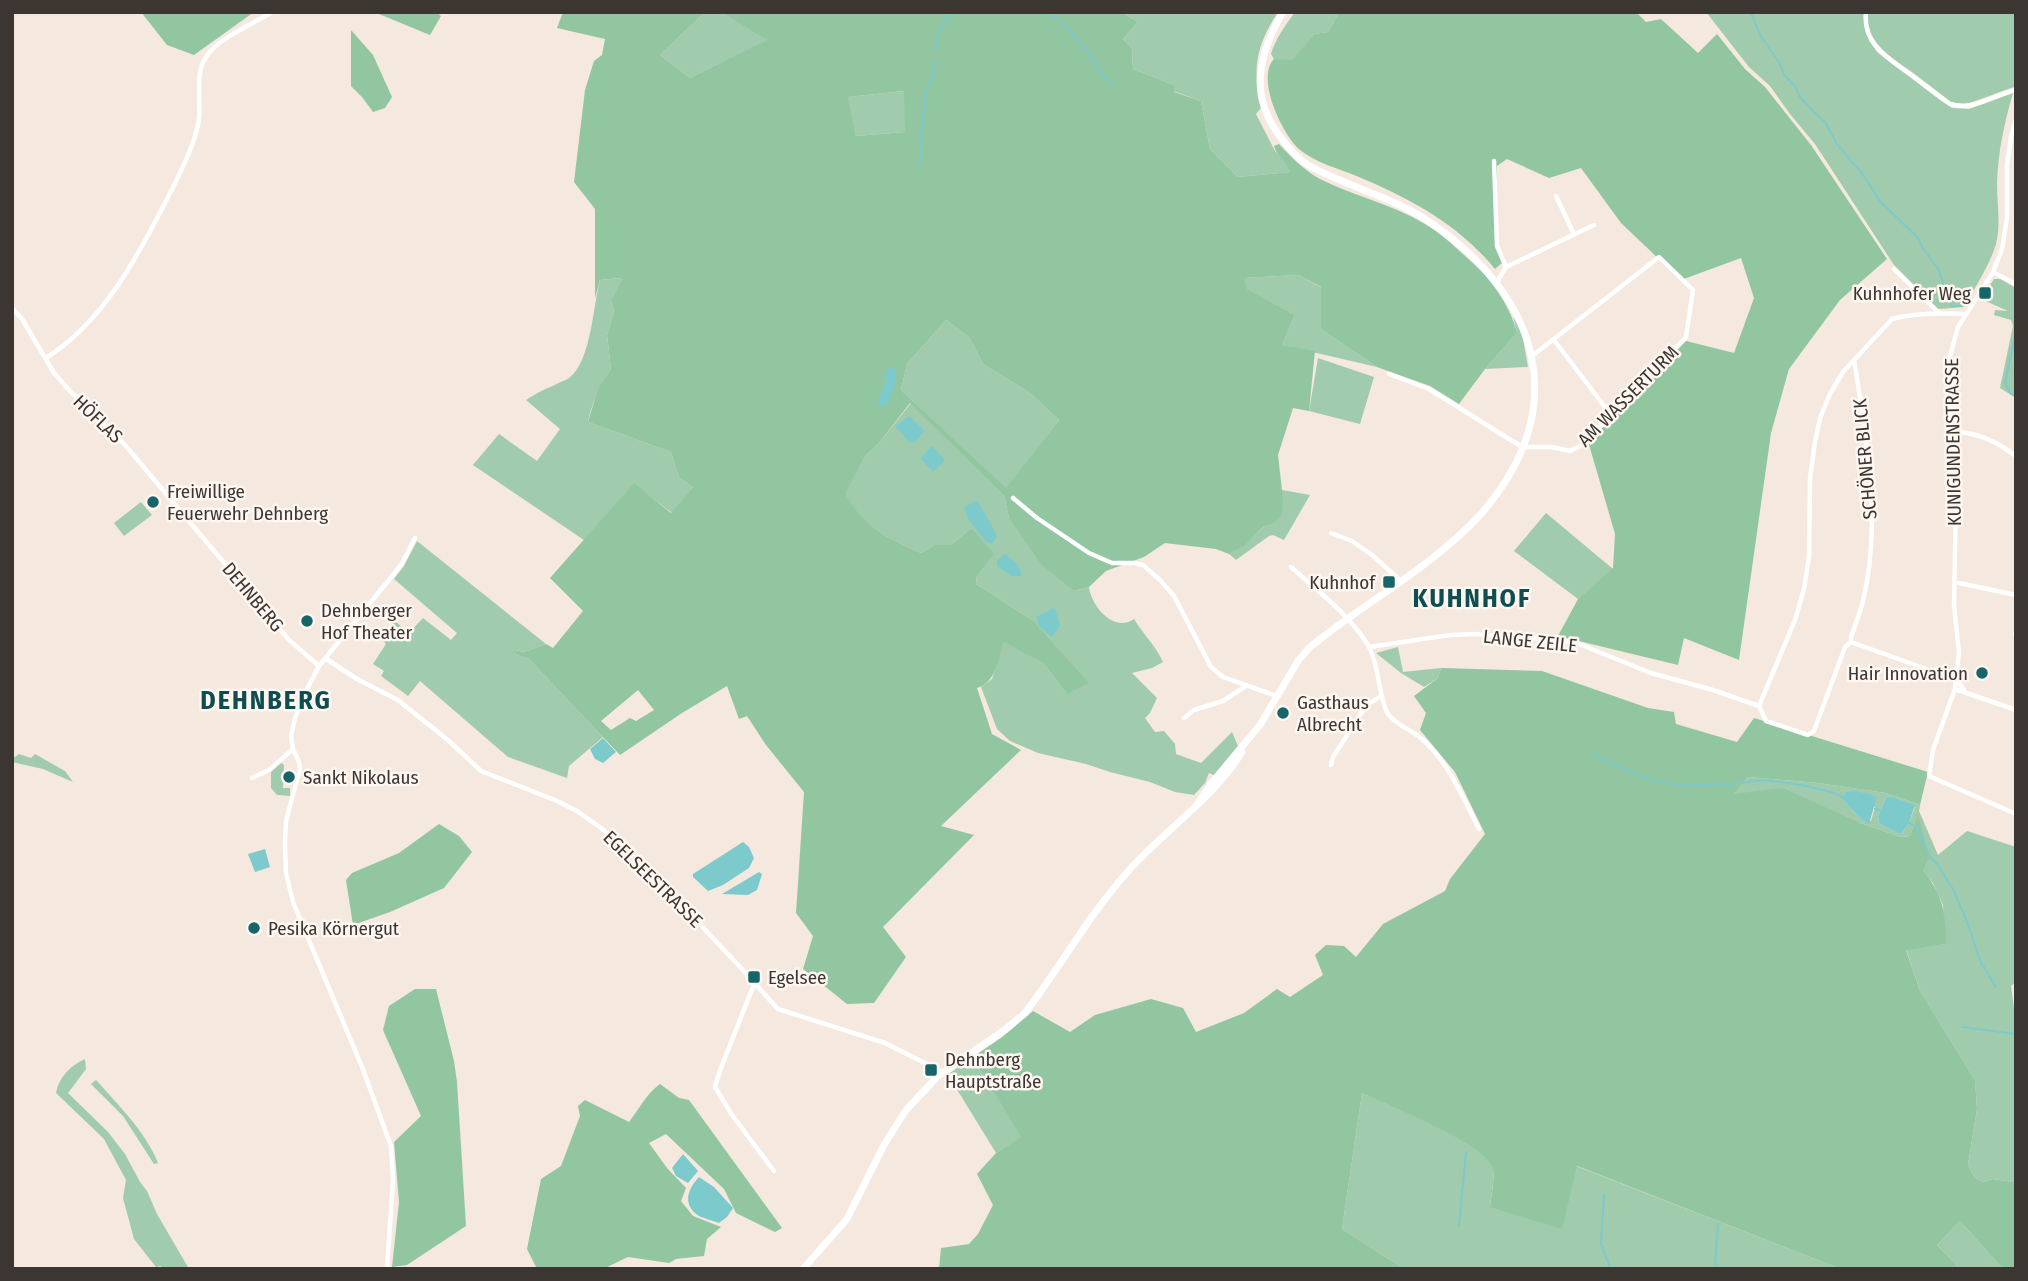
<svg xmlns="http://www.w3.org/2000/svg" width="2028" height="1281" font-family="'Fira Sans Condensed',sans-serif">
	<rect width="100%" height="100%" fill="#f5e8de"/>
	<path fill="#a1cbad" fill-rule="evenodd" d="M705,12H721L768,40L690,78L660,55Z
		M1121,12H1278C1256,46 1252,68 1261,108L1256,114L1275,151L1287,162L1290,172L1238,177L1210,149L1201,101L1173,91L1174,85L1133,69L1132,49L1123,39L1138,22Z
		M1295,12H1339L1328,32L1314,34L1292,61L1274,59L1271,54C1276,38 1285,26 1295,12Z
		M1706,12H1864L1865,29L1877,52L1952,108L1969,109L2013,93C2004,124 1998,152 1997,184C1997,204 2001,225 1996,244C1989,267 1975,287 1964,307L1938,309L1894,265L1815,144L1790,114L1770,86L1749,67Z
		M1868,12H2016L2014,87L1964,105L1952,103C1939,92 1925,82 1912,72C1891,57 1864,42 1868,12Z
		M905,91V132L856,136L847,97Z
		M1299,275L1322,288L1321,329L1377,367L1282,345L1295,315L1246,289L1243,278Z
		M621,278L622,281L611,300L614,312L607,335L611,369C600,386 592,402 588,422L671,452L679,478L693,487L672,513L634,484L584,540L473,465L499,434L537,461L560,429L526,400C535,394 544,389 555,385C559,382 565,381 569,378C591,362 593,306 600,280Z
		M1994,279H2000L2016,288V398L2000,388L2013,326L2011,320L1994,315L1995,310L2008,311L1981,299Z
		M1513,316L1522,333L1528,367L1485,369L1517,333Z
		M946,320L969,337L983,364L1030,393L1059,420L1006,489L901,390L907,364Z
		M1318,358L1374,377L1360,424L1309,411Z
		M911,403L1004,496L1009,518L1074,591L1089,587C1091,606 1114,633 1134,619C1143,634 1156,646 1163,662L1152,668L1132,673L1157,698L1150,713L1145,718L1155,732L1164,731L1175,744L1176,754L1201,763L1232,732L1238,746L1214,775L1209,773L1205,783L1194,795L1175,792L1150,782L1110,772L1086,764L1038,753L1010,741L997,729L981,687L992,679L1004,641L1043,663L1067,694L1032,620L976,584L977,575L971,528L951,545H935L921,553C885,537 866,528 844,494L865,456L879,443Z
		M1282,490L1310,495L1284,540L1273,535L1269,536L1236,560L1229,554C1248,543 1284,514 1282,490Z
		M141,502L152,515L124,536L114,523Z
		M1546,513L1613,569L1578,599L1514,551Z
		M417,541L546,644L524,652L516,650L517,655L529,659L603,737L569,766L567,778L508,757L420,681L408,696L381,676L384,671L373,664L386,644L380,638L395,621L409,633L423,618L451,640L457,633L394,579L404,566Z
		M1398,647L1403,672L1441,668L1438,678L1424,687L1401,673L1376,653Z
		M19,754L31,758L35,754L65,771L73,782L43,769L12,762V759Z
		M281,763L284,765L283,788H290V796L277,795L271,788V772Z
		M1748,777L1818,783L1886,793L1920,805L1919,811L1938,855L1967,831L2016,847V982L2011,986L2016,1023V1175L2013,1182L1993,1179L1984,1182L1975,1178L1968,1165L1977,1109L1975,1080L1920,991L1906,949L1946,944L1943,905L1933,883L1923,870L1918,816L1910,836L1901,837L1860,823L1733,795ZM1887,796L1915,807L1909,823L1902,833L1899,834L1879,823L1878,816ZM1842,799L1875,807L1871,821L1856,814Z
		M973,1057L1022,1137L996,1153L950,1078V1073Z
		M85,1059L86,1069L68,1093L108,1132L125,1154L140,1182L147,1191L157,1214L189,1269H162L161,1266L156,1267L134,1239L123,1198L126,1180L104,1139L56,1093C59,1077 70,1066 85,1059Z
		M96,1080C119,1106 145,1131 158,1163L154,1164L123,1116L91,1084Z
		M1362,1093C1387,1104 1488,1144 1493,1168C1495,1177 1491,1197 1490,1207L1576,1166L1841,1269H1404L1342,1229Z
		M1960,1221L2003,1269H1960L1937,1245Z"/>
	<path fill="#91c6a1" fill-rule="evenodd" d="M141,12H254L194,55L167,45Z
		M374,12H436L441,16L430,35Z
		M563,12H705L660,55L690,78L767,40L721,12H1121L1138,22L1123,39L1132,49L1133,69L1174,85V92L1201,101L1210,149L1238,177L1290,172C1286,160 1276,155 1274,146L1279,144C1291,157 1305,171 1320,179C1354,196 1392,204 1425,224C1444,235 1459,251 1475,265C1494,283 1511,308 1517,333L1485,369L1459,404L1430,386L1377,367L1321,329V287L1299,275L1244,278L1247,289L1295,315L1282,345L1315,351L1309,411L1293,408L1278,455L1283,499L1282,514L1274,523L1264,526L1245,545L1229,554L1216,549L1165,543L1144,557L1106,571L1089,587L1074,591L1041,564L1009,518L1004,496L910,403L879,443L865,456L845,494C866,528 885,537 921,553L935,545H951L971,528L994,554L977,575L976,584L1032,620L1089,683L1067,694L1043,663L1004,642C998,659 996,683 977,688L992,734L1021,750L941,826L974,835L883,927L906,957L874,1003L847,1004L803,969L813,936L796,913L804,792L766,745L747,716L739,719L727,686L682,713L620,755L529,659L517,655L515,650L524,652L546,644L553,648L583,611L550,578L634,483L671,513L693,487L679,478L671,452L588,422L598,389L611,369L607,335L614,312L611,300L622,280L620,278L600,280L595,298V209L574,182L585,90L594,61L602,55L605,39L557,28ZM904,91L905,132L856,136L848,97ZM946,320L969,337L983,364L1030,393L1059,420L1006,488L901,390L907,364ZM638,690L654,710L636,721L630,718L611,730L601,721Z
		M1339,12H1636L1646,22L1661,19L1698,53L1717,34L1745,69L1765,87L1811,145L1887,259L1840,300L1789,369L1771,433L1739,660L1684,638L1678,665L1558,636L1578,599L1613,568L1615,534L1588,441L1686,341L1734,353L1754,298L1741,258L1681,280L1621,223L1581,168L1549,178L1507,159L1497,166L1495,246L1503,262L1495,269C1458,224 1411,199 1359,177C1340,169 1316,163 1300,150C1283,136 1255,78 1274,59L1292,60L1314,34L1328,32Z
		M351,30L373,55L392,97L385,108L373,112L362,97L351,86Z
		M1441,668L1542,671L1648,708L1674,712L1676,724L1737,742L1754,718L1928,772L1920,805L1886,793L1818,783L1748,777L1734,794L1783,788L1860,823L1901,837L1910,836L1918,815L1929,858L1923,870C1943,895 1946,913 1946,944L1906,950L1920,991L1975,1080L1977,1109L1968,1165L1975,1178L1984,1182L1993,1179L2013,1182L2016,1175V1269H2003L1960,1221L1937,1245L1960,1269H1841L1577,1166L1562,1229L1490,1207C1491,1197 1495,1178 1493,1169C1488,1144 1387,1105 1362,1093L1342,1229L1404,1269H939L941,1248L969,1244L978,1234L993,1205L977,1174L996,1153L1021,1137L973,1057L1001,1038L1033,1011L1070,1032L1095,1015L1151,999L1183,1008L1196,1032L1244,1013L1277,989L1290,997L1323,975L1315,955L1326,945L1344,946L1356,957L1383,924L1445,891L1450,879L1485,834L1455,772L1420,730L1426,713L1414,696L1438,678Z
		M439,824L459,836L472,852L444,888L390,912L353,925L346,880L352,873L399,853Z
		M415,989H436L454,1061L457,1082L466,1226L407,1265L392,1267L399,1202L394,1142L421,1116L383,1030L389,1006Z
		M660,1084L679,1098L689,1100L782,1228L775,1232L736,1213L724,1189L666,1134L649,1143L667,1168L686,1188L681,1201L693,1216L721,1227L707,1239L704,1256L676,1259L669,1263L628,1257L603,1269H537L527,1249L541,1179L561,1166L580,1116L578,1106L585,1100L629,1122C640,1108 646,1094 660,1084Z"/>
	<path fill="#7ccacc" d="M909,416L925,431L914,443L909,442L895,426Z
		M932,446L945,460L933,472L920,458Z
		M977,500L996,533L997,537L992,543L986,542L968,519L964,507Z
		M1006,554C1013,560 1022,566 1021,576H1011L997,566V560Z
		M1053,608L1055,609L1060,625L1052,637L1040,627L1036,617Z
		M603,738L616,752L603,763L595,759L590,749Z
		M1854,791L1869,794L1877,797L1869,824L1856,814L1842,799L1847,792Z
		M1887,796L1915,805L1909,823L1902,833L1899,834L1879,823L1878,816Z
		M743,842L749,847L754,858L749,868L723,885L708,891L693,877V874Z
		M265,849L270,867L255,872L248,854Z
		M759,872L762,874L757,890L748,895L722,894Z
		M683,1154L698,1171L688,1183L676,1176L672,1168Z
		M699,1177L714,1187L733,1208L727,1217L719,1223C712,1220 701,1218 696,1214C682,1202 689,1188 699,1177Z"/>
	<g fill="none" stroke-linecap="round" stroke-linejoin="round">
		<path stroke="#7ccacc" stroke-width="2" d="M1048,12L1064,25L1087,50L1096,67L1112,85
			M1751,13L1760,35L1780,64L1784,75L1795,86L1800,97L1816,114L1825,122L1837,144L1864,176L1879,200L1918,238L1922,247L1938,269L1952,306H1963
			M936,49C937,33 940,20 956,12
			M921,166V140L926,89L931,82L936,61
			M2016,331L2005,383L2010,393L2016,397
			M1593,754C1625,770 1655,786 1693,785
			M1697,785L1733,784L1764,780L1802,785L1831,792L1843,797
			M1875,809L1881,810
			M1909,823L1916,827
			M1917,828L1930,857L1938,865L1954,891L1969,927L1980,961L1996,987
			M1962,1027L2016,1034
			M1604,1195L1601,1244L1611,1269
			M1459,1226L1466,1152
			M1718,1269L1715,1264L1718,1224"/>
		<path stroke="#7ccacc" stroke-width="10" d="M883,401L890,384L891,373"/>
		<path stroke="#fff" stroke-width="4.5" d="M1866,12C1862,47 1892,60 1915,78C1927,87 1938,96 1950,104C1976,111 1992,95 2016,90
			M2016,119L2011,137L2007,165V218L2002,249L1993,272L1958,327L1950,356L1956,491L1954,606L1959,652L1955,689L1933,750L1929,776L2016,814
			M1494,161L1497,246L1506,267
			M1556,196L1574,234
			M1894,269L1938,312
			M1993,272L2016,284
			M1497,282L1506,267L1594,225
			M12,308L22,319L54,373L70,391L125,445L289,640L319,666
			M1554,340L1611,415
			M46,358C103,322 137,258 167,199C179,175 192,151 198,125C203,103 193,77 206,57C218,38 253,24 272,12
			M1389,374L1429,389L1522,447H1552L1570,451L1584,444L1686,337L1693,290L1659,257L1532,356
			M1954,431C1980,434 1994,440 2016,456
			M1013,498L1037,518L1089,553L1112,563H1134L1143,565L1160,580L1174,596L1211,667L1223,677L1277,696
			M1331,533L1352,541L1372,555L1401,581
			M1291,567C1317,590 1352,617 1369,647C1379,665 1379,700 1388,714C1397,726 1412,730 1422,739C1449,763 1463,798 1479,829
			M1959,583L2016,595
			M2015,634H2016
			M1851,642V637C1855,625 1860,613 1863,601C1882,521 1867,440 1854,360
			M1851,642L1957,680L1964,690
			M1369,647L1450,635L1475,634L1558,640L1579,644L1651,673L1713,690L1759,706
			M325,658L357,679L398,700L449,741L481,771L555,800L577,811L601,828L650,871L741,968L778,1009L885,1043L943,1072
			M1955,689L2016,710
			M1759,706L1795,620L1804,589L1809,557L1810,478L1815,442L1820,418L1830,394L1843,372L1892,319C1915,313 1941,313 1965,314
			M1759,706L1766,721L1808,735L1814,731L1845,647L1851,642
			M1184,718L1194,710L1223,701L1246,686
			M1331,765L1333,757L1366,706L1382,695
			M252,778L269,770L293,749
			M755,983C746,1002 740,1021 732,1040C726,1056 719,1070 715,1087L732,1115L774,1171
			M387,1269L393,1180L391,1146L362,1067L293,902L286,873L285,845L286,821L300,769L299,762L293,749L291,736L295,718L306,691L319,666L401,565L415,538"/>
		<path stroke="#fff" stroke-width="7" d="M1196,806L1211,784L1260,725L1298,661L1309,648C1365,602 1431,568 1480,515C1575,408 1539,295 1428,221C1391,196 1347,187 1308,165C1298,159 1289,148 1282,139C1248,97 1258,55 1283,12
			M803,1269L847,1219L884,1145L906,1110L938,1076L1006,1029L1025,1013C1061,966 1090,913 1130,869C1166,829 1213,799 1242,752"/>
	</g>
	<g fill="#166568" stroke="#fef6f0" stroke-width="2.5">
		<rect x="1978" y="286" width="14" height="14" rx="3.5"/>
		<circle cx="153" cy="502" r="7"/>
		<rect x="1382" y="575" width="14" height="14" rx="3.5"/>
		<circle cx="307" cy="621" r="7"/>
		<circle cx="1982" cy="673" r="7"/>
		<circle cx="1283" cy="713" r="7"/>
		<circle cx="289" cy="777" r="7"/>
		<circle cx="254" cy="928" r="7"/>
		<rect x="747" y="970" width="14" height="14" rx="3.5"/>
		<rect x="924" y="1063" width="14" height="14" rx="3.5"/>
	</g>
	<g text-anchor="middle" dominant-baseline="central" stroke-width="5" stroke-linejoin="round" paint-order="stroke">
		<g font-size="19" fill="#3b3632" stroke="#fef6f0" text-anchor="start">
			<text x="1971" y="293" text-anchor="end">Kuhnhofer Weg</text>
			<text x="167" y="491">Freiwillige<tspan x="167" dy="22">Feuerwehr Dehnberg</tspan></text>
			<text x="1375" y="582" text-anchor="end">Kuhnhof</text>
			<text x="321" y="610">Dehnberger<tspan x="321" dy="22">Hof Theater</tspan></text>
			<text x="1968" y="673" text-anchor="end">Hair Innovation</text>
			<text x="1297" y="702">Gasthaus<tspan x="1297" dy="22">Albrecht</tspan></text>
			<text x="303" y="777">Sankt Nikolaus</text>
			<text x="268" y="928">Pesika Körnergut</text>
			<text x="768" y="977">Egelsee</text>
			<text x="945" y="1059">Dehnberg<tspan x="945" dy="22">Hauptstraße</tspan></text>
		</g>
		<g font-size="19" fill="#3b3632" stroke="#fef6f0">
			<text transform="translate(1628 396) rotate(-45)">AM WASSERTURM</text>
			<text transform="translate(98 419) rotate(44)">HÖFLAS</text>
			<text transform="translate(1953 442) rotate(-91)">KUNIGUNDENSTRASSE</text>
			<text transform="translate(1865 459) rotate(-95)">SCHÖNER BLICK</text>
			<text transform="translate(253 597) rotate(50)">DEHNBERG</text>
			<text transform="translate(1530 641) rotate(6)">LANGE ZEILE</text>
			<text transform="translate(653 879) rotate(44)">EGELSEESTRASSE</text>
		</g>
		<g font-size="26" font-weight="bold" letter-spacing="2" fill="#0e4d50" stroke="#fef6f0">
			<text x="1472" y="598">KUHNHOF</text>
			<text x="266" y="700">DEHNBERG</text>
		</g>
	</g>
	<rect width="2028" height="1281" fill="none" stroke="#3b3632" stroke-width="28"/>
</svg>
